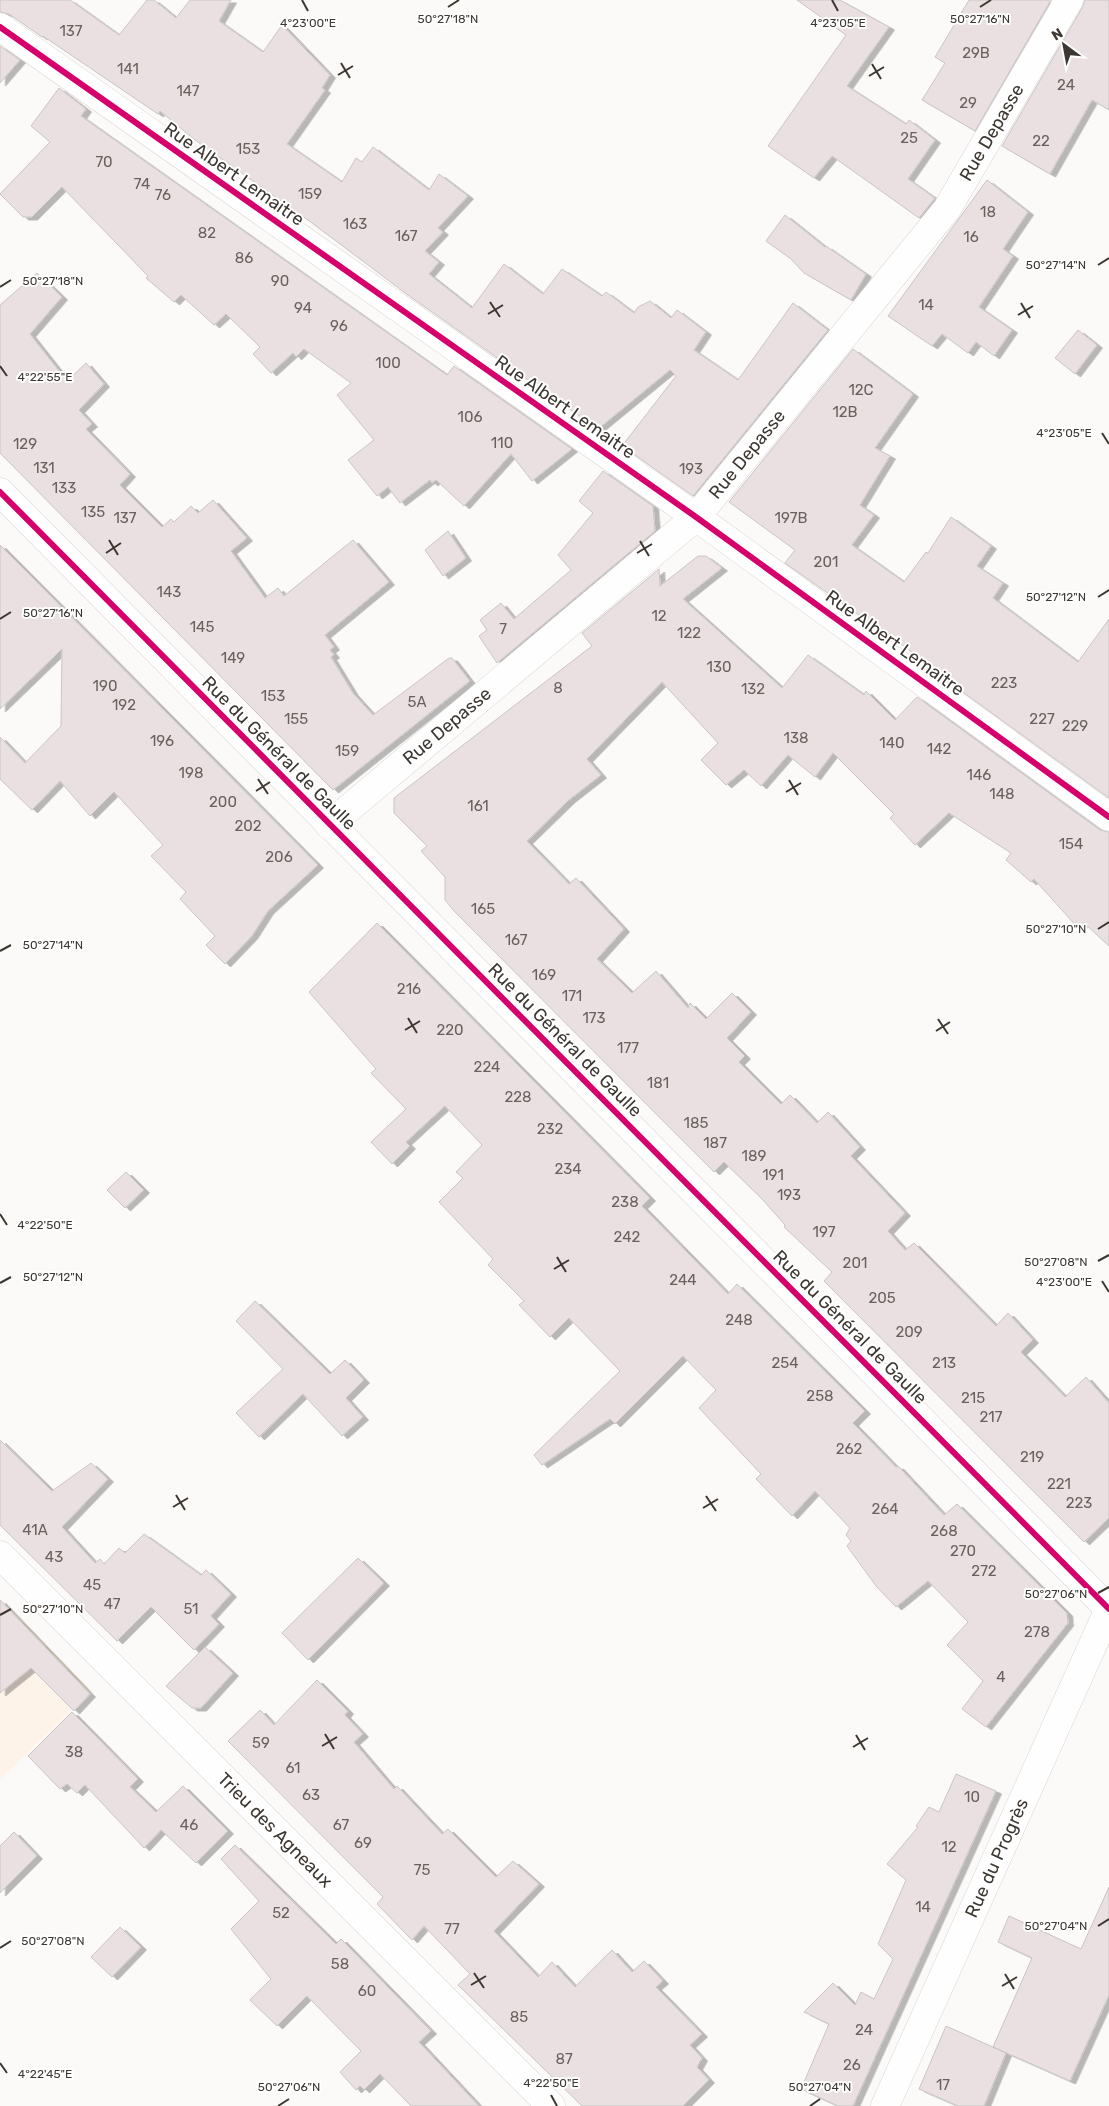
<svg xmlns="http://www.w3.org/2000/svg" width="1109" height="2106" font-family="Rubik,sans-serif">
	<defs>
		<filter id="shadow"><feDropShadow dx="5.5" dy="3" stdDeviation="0" flood-color="#0004"/></filter>
	</defs>
	<rect width="100%" height="100%" fill="#fcfaf8"/>
	<path fill="#fdf3e9" d="M0,1598L92,1690L0,1780Z"/>
	<path fill="#eae0e2" stroke="#c9c5c5" filter="url(#shadow)" d="M0,0H70L119,35L147,0H154L176,18L190,0H231L219,21L263,52L282,25L330,75L322,88L325,90L287,144L342,182L356,158L362,162L373,147L429,190L439,174L468,196L438,228L443,232L425,251L439,262L429,274L472,308L504,264L543,294L562,269L602,296L606,292L634,313L638,307L650,301L671,318L677,310L706,332L694,350L738,380L793,303L828,330L693,496L622,446L676,376L670,370L598,429L408,295L312,223L195,140L160,111L158,114L43,36L42,37L9,14L0,12Z
		M797,0H840L889,27L847,86L906,124L909,120L935,140L908,179L935,198L919,218L832,156L814,178L768,146L846,35Z
		M969,0H1051L975,131L922,100L945,63L935,57Z
		M1085,0H1109V110L1092,100L1050,174L1002,146L1082,8Z
		M0,46L20,60L0,83Z
		M59,88L86,109L81,116L447,375L454,366L572,449L532,481L511,454L464,506L436,480L432,483L430,480L400,503L388,487L377,496L348,460L374,440L337,395L351,383L304,349L296,357L293,353L271,373L253,354L260,347L226,314L214,325L181,295L174,302L146,278L148,276L62,187L32,217H23L0,194L50,142L31,126Z
		M987,180L1028,212L1003,249L1013,256L979,307L1012,330L994,356L976,342L968,353L942,334L932,346L888,316Z
		M785,215L825,247L826,246L866,274L851,300L804,273L791,259L766,241Z
		M37,273L62,297L30,334L67,381L86,363L104,384L79,410L92,424L86,429L130,474L120,485L162,527L171,519L174,522L191,506L198,513L213,500L247,538L231,551L265,598L278,588L284,596L353,540L389,582L325,635L334,647L330,650L334,655L331,657L353,693L373,715L449,658H452L470,681L333,790L0,453V305Z
		M1078,330L1097,345L1075,374L1055,358Z
		M853,349L913,394L875,448L890,456L860,505L874,515L852,545L904,582L926,552L928,553L951,517L991,546L977,566L1003,583L993,598L1078,662L1109,619V798L938,674L940,672L785,563L795,550L729,502Z
		M603,471L653,506L655,531L497,663L479,636L487,630L480,620L501,603L514,619L571,570L558,555L593,513L579,501Z
		M448,531L466,558L443,576L425,550Z
		M0,545L318,865L268,911L252,936L225,964L206,945L215,936L180,899L186,892L151,856L163,845L114,792L90,816L60,781L32,810L0,779V737L25,763L61,726L62,649L0,709Z
		M698,556H706L722,568L683,599L782,688L808,655L864,695L866,691L895,720L917,697L1100,830L1109,832V946L1084,923L1078,928L1034,879L1031,882L1006,860L1011,853L949,813L915,845L890,818L894,814L833,753L815,777L788,755L761,786L744,770L726,785L701,760L718,743L662,682L587,759L601,775L569,800L527,841L569,884L576,878L624,929L597,959L632,993L656,971L688,1008L690,1003L706,1019L732,993L751,1012L727,1038L745,1056L739,1062L781,1104L790,1095L817,1123L828,1112L860,1147L851,1156L905,1213L888,1231L905,1250L914,1243L996,1326L1008,1313L1033,1340L1021,1352L1065,1397L1086,1377L1109,1403V1518L1084,1542L824,1281L832,1272L784,1227L785,1225L763,1200L724,1162L714,1172L454,911L445,900V877L421,851L427,846L394,813V798L592,646L582,633L659,569L660,586Z
		M377,923L650,1198L642,1206L728,1294L737,1284L865,1411L853,1423L896,1467L898,1466L944,1515L957,1504L1067,1613L1068,1623L986,1727L962,1709L983,1681L947,1645L968,1622L928,1581L896,1607L876,1586L847,1546L851,1541L846,1535L850,1528L815,1491L792,1516L756,1479L761,1474L699,1408L716,1390L683,1356L615,1424L610,1419L542,1465L534,1455L620,1371L569,1318L550,1337L519,1305L524,1301L488,1265L493,1259L439,1202L463,1178L456,1172L482,1145L445,1106L406,1142L410,1146L392,1164L371,1142L406,1109L371,1073L376,1069L309,992Z
		M126,1172L144,1190L125,1208L107,1190Z
		M255,1301L330,1374L345,1360L364,1380L346,1398L363,1417L342,1436L303,1394L259,1437L236,1413L283,1369L236,1321Z
		M0,1440L52,1491L91,1463L108,1479L62,1527L95,1563L100,1559L104,1564L119,1548L125,1553L144,1534L201,1575L206,1570L231,1594L211,1616L219,1624L194,1650L151,1607L117,1641L0,1525Z
		M358,1558L384,1583L308,1660L282,1633Z
		M0,1600L90,1694L74,1711L31,1668L0,1693Z
		M205,1647L233,1673L201,1708H192L166,1686Z
		M317,1680L348,1711L345,1715L363,1734L354,1742L394,1789L397,1786L442,1834L448,1829L496,1877L513,1861L539,1884L494,1931L538,1977L552,1962L575,1987L612,1950L632,1972L644,1961L663,1981L656,1987L702,2034L690,2045L702,2058L697,2067L709,2080L683,2106H582L458,1985L470,1974L424,1926L412,1940L377,1904L383,1897L228,1741L260,1710L274,1725Z
		M72,1712L138,1779L130,1787L156,1812L183,1786L228,1831L196,1863L161,1830L144,1848L85,1785L77,1793L67,1784L60,1789L28,1756Z
		M956,1774L996,1791L853,2106H838L801,2089L829,2024L804,2012L833,1983L855,2005L861,1992L874,1999L893,1959L878,1944L906,1880L887,1864L918,1827L916,1826L929,1807L939,1812Z
		M14,1832L37,1856L0,1893V1846Z
		M235,1845L336,1944L341,1939L431,2031L419,2042L479,2106H411L380,2074L364,2090L360,2086L356,2090L340,2072L361,2051L307,1996L277,2026L250,2000L271,1979L231,1929L259,1901L221,1859Z
		M1109,1887V1995L1070,2081L993,2047L1032,1958L998,1942L1009,1916L1081,1949Z
		M120,1927L141,1947L112,1977L91,1957Z
		M946,2026L1006,2053L984,2106H958L919,2089Z"/>
	<g fill="none" stroke-linecap="round" stroke-linejoin="round">
		<g stroke="#d9d5d1" stroke-width="29">
			<g id="minor">
				<path d="M0,27L696,517L1109,817"/>
				<path id="s1" d="M329,825L696,517L947,209L1069,0"/>
				<path id="s2" d="M0,1555L551,2106"/>
				<path id="s3" d="M885,2106L1109,1609"/>
			</g>
		</g>
		<g stroke="#d9d5d1" stroke-width="29">
			<path id="secondary" d="M0,492L1109,1609"/>
		</g>
		<use href="#minor" stroke="#fffefe" stroke-width="28"/>
		<use href="#secondary" stroke="#fffefe" stroke-width="28"/>
		<g stroke="#fff" stroke-width="9">
			<path id="cycleway" d="M0,27L696,517L1109,817
				M0,492L1109,1609"/>
		</g>
		<use href="#cycleway" stroke="#d6006c" stroke-width="6"/>
	</g>
	<path fill="none" stroke="#3d3731" stroke-width="2" d="M302,0L308,11M832,0L838,11M448,7L459,0M980,7L991,0M341,63L350,78M872,64L881,79M338,75L353,66M869,76L884,67M1098,265L1109,258M0,287L11,280M490,302L500,317M1021,303L1030,318M488,314L503,305M1018,315L1033,306M0,366L7,376M1102,433L1109,444M109,540L118,555M640,541L649,556M106,553L121,543M637,553L652,544M1098,597L1109,590M0,619L11,612M258,779L268,794M789,780L798,795M256,791L270,782M786,792L801,783M1098,929L1109,922M0,951L11,945M408,1018L417,1033M938,1019L948,1034M405,1030L420,1021M936,1031L950,1022M0,1214L7,1225M557,1257L566,1272M1098,1261L1109,1255M554,1269L569,1260M1102,1281L1109,1292M0,1283L11,1277M176,1495L185,1510M706,1496L716,1511M173,1507L188,1498M703,1508L718,1499M1098,1593L1109,1587M0,1615L11,1609M325,1734L334,1749M856,1735L865,1750M322,1746L337,1737M853,1747L868,1738M1098,1926L1109,1919M0,1948L11,1941M474,1973L484,1988M1005,1974L1014,1989M471,1985L486,1976M1002,1986L1017,1977M0,2063L7,2073M551,2095L557,2106M278,2106L289,2099M810,2106L820,2099"/>
	<g text-anchor="middle" dominant-baseline="central" stroke-width="4" stroke-linejoin="round" paint-order="stroke">
		<g font-size="15" fill="#68615d">
			<text x="71" y="31">137</text>
			<text x="976" y="53">29B</text>
			<text x="128" y="69">141</text>
			<text x="1066" y="85">24</text>
			<text x="188" y="91">147</text>
			<text x="968" y="103">29</text>
			<text x="909" y="138">25</text>
			<text x="1041" y="141">22</text>
			<text x="248" y="149">153</text>
			<text x="104" y="162">70</text>
			<text x="142" y="184">74</text>
			<text x="310" y="194">159</text>
			<text x="163" y="195">76</text>
			<text x="988" y="212">18</text>
			<text x="355" y="224">163</text>
			<text x="207" y="233">82</text>
			<text x="406" y="236">167</text>
			<text x="971" y="237">16</text>
			<text x="244" y="258">86</text>
			<text x="280" y="281">90</text>
			<text x="926" y="305">14</text>
			<text x="303" y="308">94</text>
			<text x="339" y="326">96</text>
			<text x="388" y="363">100</text>
			<text x="861" y="390">12C</text>
			<text x="845" y="412">12B</text>
			<text x="470" y="417">106</text>
			<text x="502" y="443">110</text>
			<text x="25" y="444">129</text>
			<text x="44" y="468">131</text>
			<text x="691" y="469">193</text>
			<text x="64" y="488">133</text>
			<text x="93" y="512">135</text>
			<text x="125" y="518">137</text>
			<text x="791" y="518">197B</text>
			<text x="826" y="562">201</text>
			<text x="169" y="592">143</text>
			<text x="659" y="616">12</text>
			<text x="202" y="627">145</text>
			<text x="503" y="629">7</text>
			<text x="689" y="633">122</text>
			<text x="233" y="658">149</text>
			<text x="719" y="667">130</text>
			<text x="1004" y="683">223</text>
			<text x="105" y="686">190</text>
			<text x="558" y="688">8</text>
			<text x="753" y="689">132</text>
			<text x="273" y="696">153</text>
			<text x="417" y="702">5A</text>
			<text x="124" y="705">192</text>
			<text x="296" y="719">155</text>
			<text x="1042" y="719">227</text>
			<text x="1075" y="726">229</text>
			<text x="796" y="738">138</text>
			<text x="162" y="741">196</text>
			<text x="892" y="743">140</text>
			<text x="939" y="749">142</text>
			<text x="347" y="751">159</text>
			<text x="191" y="773">198</text>
			<text x="979" y="775">146</text>
			<text x="1002" y="794">148</text>
			<text x="223" y="802">200</text>
			<text x="478" y="806">161</text>
			<text x="248" y="826">202</text>
			<text x="1071" y="844">154</text>
			<text x="279" y="857">206</text>
			<text x="483" y="909">165</text>
			<text x="516" y="940">167</text>
			<text x="544" y="975">169</text>
			<text x="409" y="989">216</text>
			<text x="572" y="996">171</text>
			<text x="594" y="1018">173</text>
			<text x="450" y="1030">220</text>
			<text x="628" y="1048">177</text>
			<text x="487" y="1067">224</text>
			<text x="658" y="1083">181</text>
			<text x="518" y="1097">228</text>
			<text x="696" y="1123">185</text>
			<text x="550" y="1129">232</text>
			<text x="715" y="1143">187</text>
			<text x="754" y="1156">189</text>
			<text x="568" y="1169">234</text>
			<text x="773" y="1175">191</text>
			<text x="789" y="1195">193</text>
			<text x="625" y="1202">238</text>
			<text x="824" y="1232">197</text>
			<text x="627" y="1237">242</text>
			<text x="855" y="1263">201</text>
			<text x="683" y="1280">244</text>
			<text x="882" y="1298">205</text>
			<text x="739" y="1320">248</text>
			<text x="909" y="1332">209</text>
			<text x="785" y="1363">254</text>
			<text x="944" y="1363">213</text>
			<text x="820" y="1396">258</text>
			<text x="973" y="1398">215</text>
			<text x="991" y="1417">217</text>
			<text x="849" y="1449">262</text>
			<text x="1032" y="1457">219</text>
			<text x="1059" y="1484">221</text>
			<text x="1079" y="1503">223</text>
			<text x="885" y="1509">264</text>
			<text x="35" y="1530">41A</text>
			<text x="944" y="1531">268</text>
			<text x="963" y="1551">270</text>
			<text x="54" y="1557">43</text>
			<text x="984" y="1571">272</text>
			<text x="92" y="1585">45</text>
			<text x="112" y="1604">47</text>
			<text x="191" y="1609">51</text>
			<text x="1037" y="1632">278</text>
			<text x="1001" y="1677">4</text>
			<text x="261" y="1743">59</text>
			<text x="74" y="1752">38</text>
			<text x="293" y="1768">61</text>
			<text x="311" y="1795">63</text>
			<text x="972" y="1797">10</text>
			<text x="189" y="1825">46</text>
			<text x="341" y="1825">67</text>
			<text x="363" y="1843">69</text>
			<text x="949" y="1847">12</text>
			<text x="422" y="1870">75</text>
			<text x="923" y="1907">14</text>
			<text x="281" y="1913">52</text>
			<text x="452" y="1929">77</text>
			<text x="340" y="1964">58</text>
			<text x="367" y="1991">60</text>
			<text x="519" y="2017">85</text>
			<text x="864" y="2030">24</text>
			<text x="564" y="2059">87</text>
			<text x="852" y="2065">26</text>
			<text x="943" y="2085">17</text>
		</g>
		<g font-size="18" fill="#3d3731" stroke="#fff">
			<text stroke="none"><textPath href="#s1" startOffset="965">Rue Depasse</textPath></text>
			<text transform="translate(234 174) rotate(35)">Rue Albert Lemaitre</text>
			<text transform="translate(565 407) rotate(35)">Rue Albert Lemaitre</text>
			<text stroke="none"><textPath href="#s1" startOffset="560">Rue Depasse</textPath></text>
			<text transform="translate(895 643) rotate(36)">Rue Albert Lemaitre</text>
			<text stroke="none"><textPath href="#s1" startOffset="154">Rue Depasse</textPath></text>
			<text transform="translate(279 753) rotate(45)">Rue du Général de Gaulle</text>
			<text transform="translate(565 1040) rotate(45)">Rue du Général de Gaulle</text>
			<text transform="translate(850 1327) rotate(45)">Rue du Général de Gaulle</text>
			<text stroke="none"><textPath href="#s2" startOffset="389">Trieu des Agneaux</textPath></text>
			<text stroke="none"><textPath href="#s3" startOffset="272">Rue du Progrès</textPath></text>
		</g>
	</g>
	<g font-size="12" text-anchor="middle" fill="#3d3731" stroke="#fff" stroke-width="4" stroke-linejoin="round" paint-order="stroke">
		<text x="448" y="23">50°27'18"N</text>
		<text x="980" y="23">50°27'16"N</text>
		<text x="308" y="27">4°23'00"E</text>
		<text x="838" y="27">4°23'05"E</text>
		<text x="1056" y="269">50°27'14"N</text>
		<text x="53" y="285">50°27'18"N</text>
		<text x="45" y="381">4°22'55"E</text>
		<text x="1064" y="437">4°23'05"E</text>
		<text x="1056" y="601">50°27'12"N</text>
		<text x="53" y="617">50°27'16"N</text>
		<text x="1056" y="933">50°27'10"N</text>
		<text x="53" y="949">50°27'14"N</text>
		<text x="45" y="1229">4°22'50"E</text>
		<text x="1056" y="1266">50°27'08"N</text>
		<text x="53" y="1281">50°27'12"N</text>
		<text x="1064" y="1286">4°23'00"E</text>
		<text x="1056" y="1598">50°27'06"N</text>
		<text x="53" y="1613">50°27'10"N</text>
		<text x="1056" y="1930">50°27'04"N</text>
		<text x="53" y="1945">50°27'08"N</text>
		<text x="45" y="2078">4°22'45"E</text>
		<text x="551" y="2087">4°22'50"E</text>
		<text x="289" y="2091">50°27'06"N</text>
		<text x="820" y="2091">50°27'04"N</text>
	</g>
	<g transform="translate(1064 45) rotate(328)" stroke="#ffffff" stroke-width="4" paint-order="stroke">
	<path d="M0-4L9 19L0 12L-9 19Z" fill="#3d3731"/>
	<text y="-8" font-size="14" font-weight="bold" text-anchor="middle" fill="#3d3731">N</text>
	</g>
</svg>
